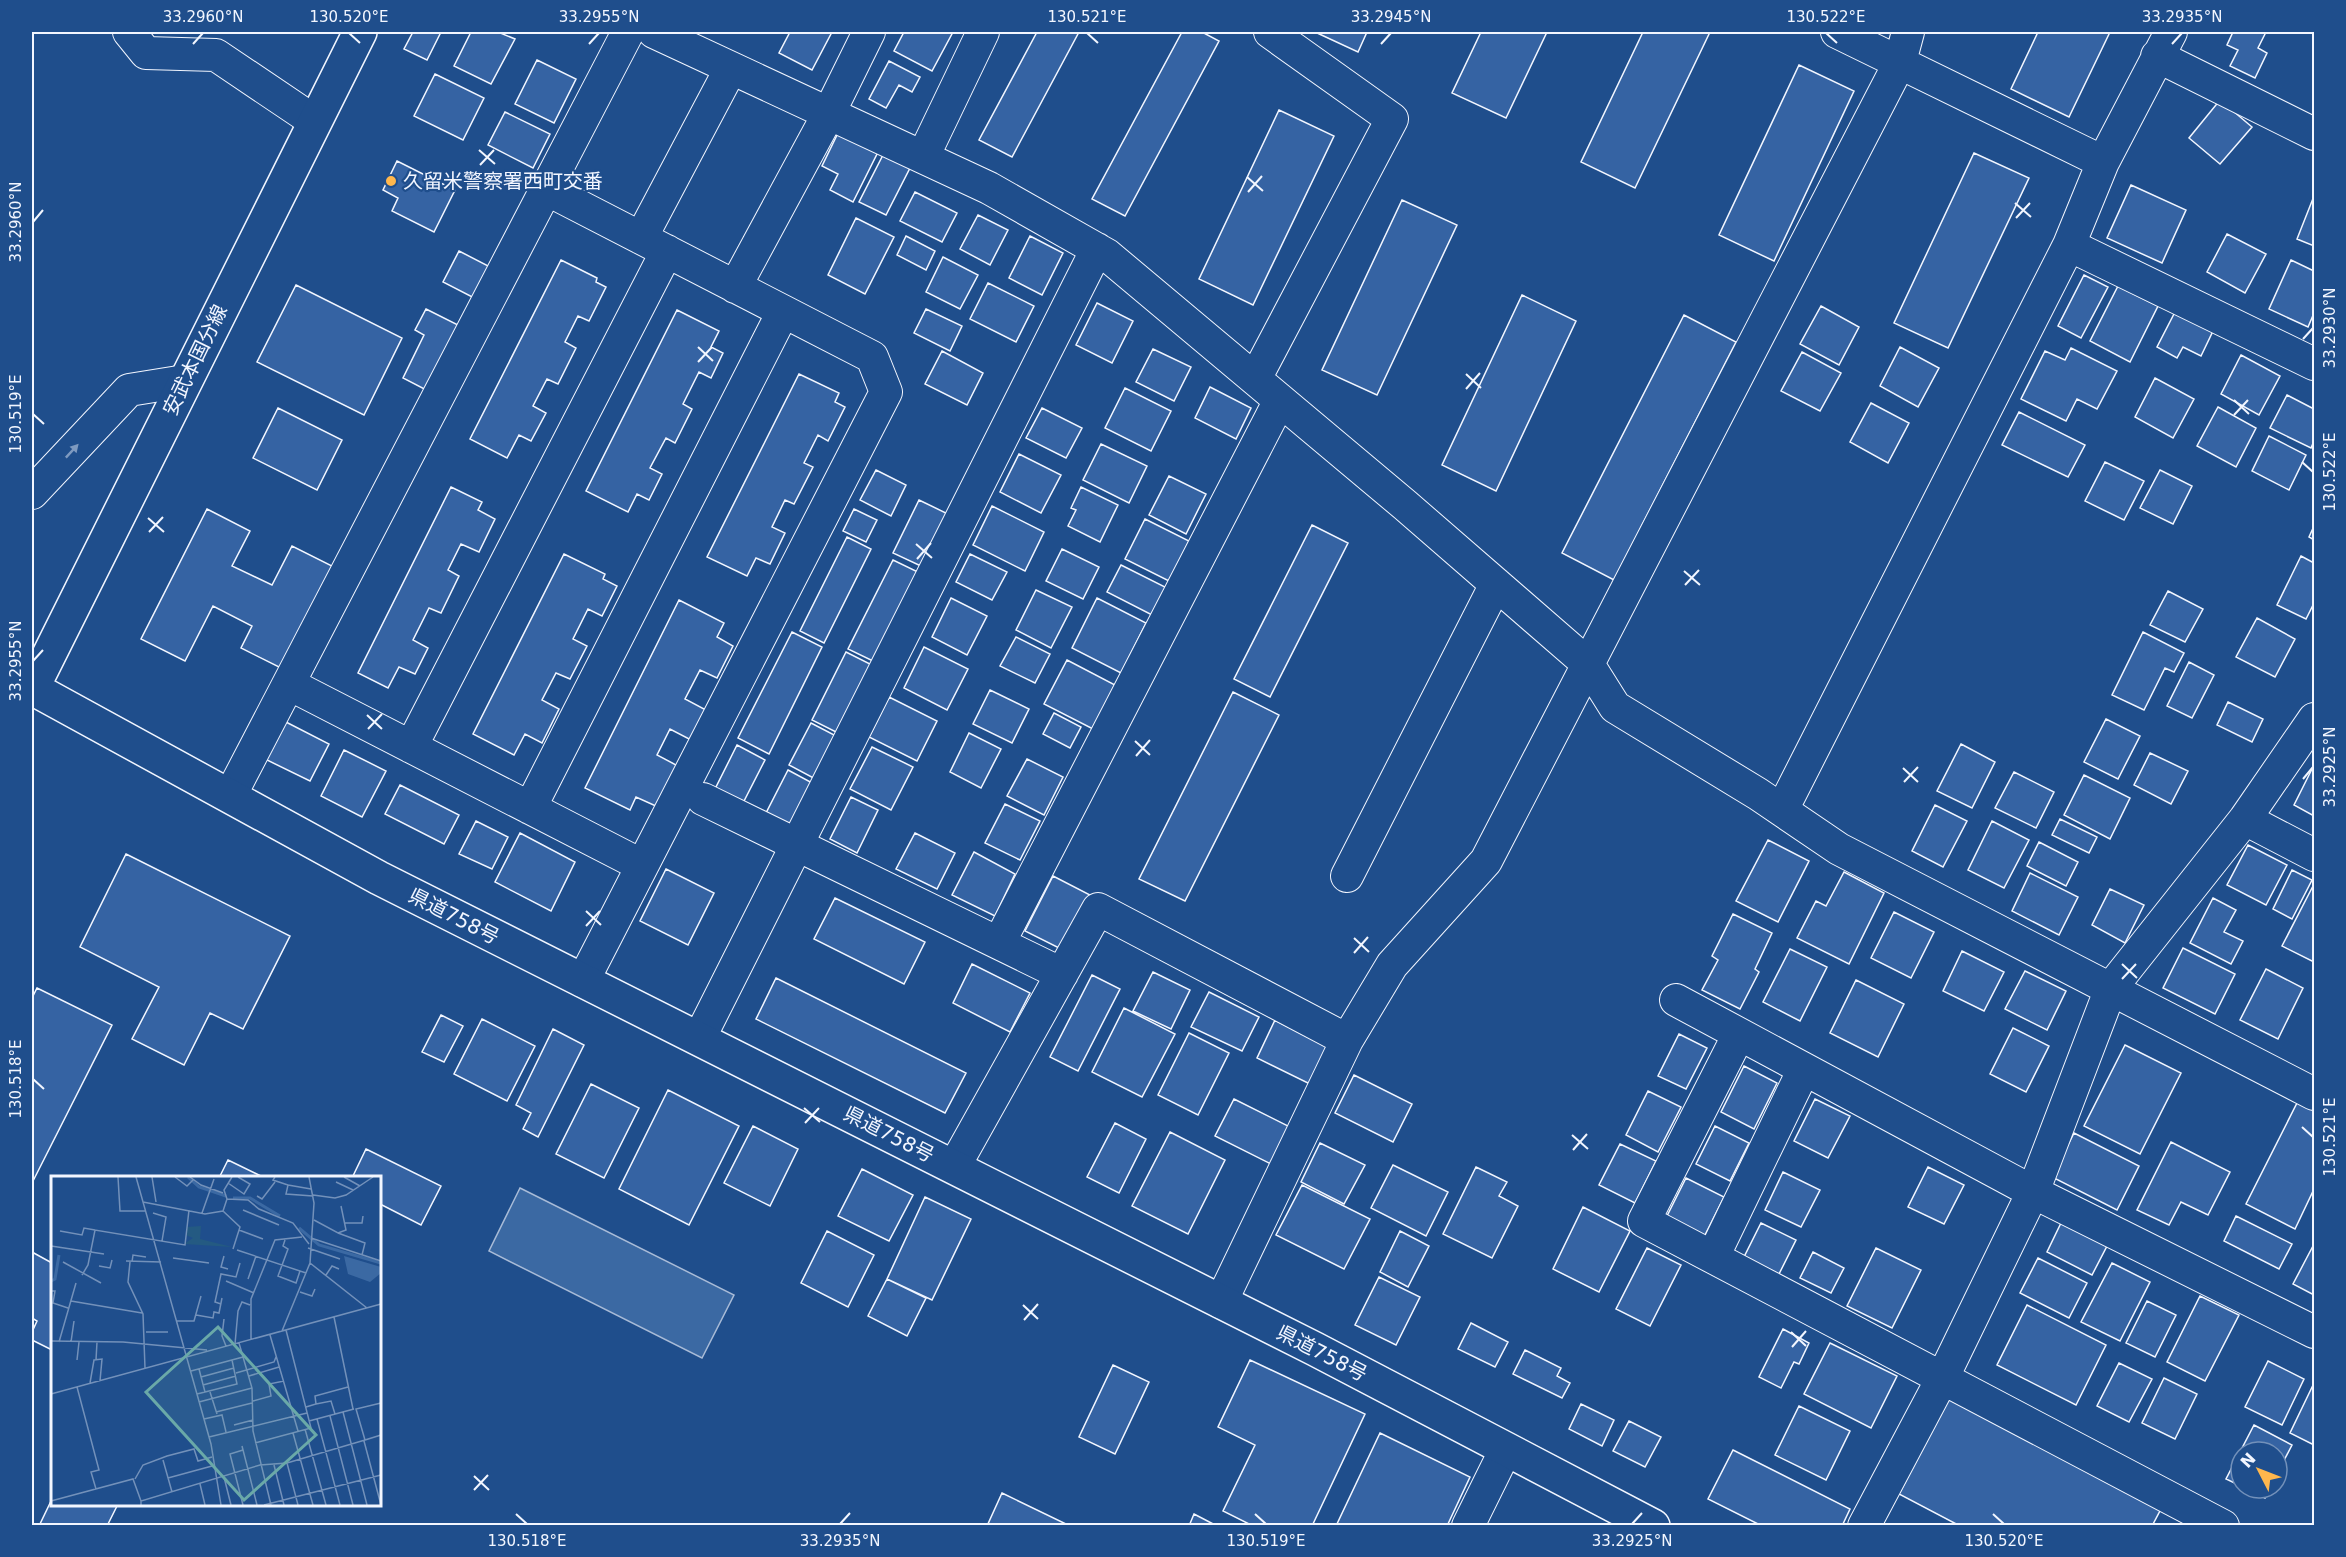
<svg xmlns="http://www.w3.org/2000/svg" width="2346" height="1557" font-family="'DejaVu Sans','Noto Sans JP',sans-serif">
	<rect width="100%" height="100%" fill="#1f4e8c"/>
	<path fill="#3b69a3" stroke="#a8bbd7" stroke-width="1.5" d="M520,1188L734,1295L702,1358L489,1251Z"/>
	<path fill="#3563a3" stroke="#f2f6ff" stroke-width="1.5" d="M413,32H441L427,60L404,49Z
		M471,32H498L515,39L491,84L454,66Z
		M790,32H832L812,70L779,53Z
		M904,32H953L932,71L894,51Z
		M1037,32H1079L1012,157L979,140Z
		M1182,32H1202L1219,41L1125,216L1092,199Z
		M1315,32H1367L1358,52Z
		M1481,32H1547L1506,118L1452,93Z
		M1643,32H1710L1635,188L1581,162Z
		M2038,32H2110L2069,117L2011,89Z
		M2233,32H2266L2258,48L2267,53L2255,78L2230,66L2238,50L2227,45Z
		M537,60L576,79L554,123L515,104Z
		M889,61L920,77L912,92L899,85L886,108L869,99Z
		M1799,65L1854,91L1774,261L1719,235Z
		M435,74L484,98L463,140L414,116Z
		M2220,100L2252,127L2220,164L2189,138Z
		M1279,110L1334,136L1253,305L1199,279Z
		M505,112L550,134L533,168L488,145Z
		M840,129L880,148L853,202L830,190L838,174L822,166Z
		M884,153L911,166L886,215L859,202Z
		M1974,153L2029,178L1948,348L1894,323Z
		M397,161L455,190L434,232L392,211L398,198L383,190Z
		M2131,185L2186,210L2162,263L2107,238Z
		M915,192L957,213L942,242L900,221Z
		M2314,196V246L2297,239Z
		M1402,200L1457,225L1377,395L1322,370Z
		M978,215L1008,230L990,265L960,249Z
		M856,218L894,237L865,294L828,275Z
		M2227,234L2266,254L2245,293L2207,272Z
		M906,236L935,251L926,270L897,255Z
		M1030,236L1063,253L1042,295L1009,278Z
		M459,251L496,270L480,301L443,282Z
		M943,257L978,275L960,309L926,292Z
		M561,260L597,278L596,282L606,287L589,321L578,316L565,342L576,348L558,384L547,379L533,406L546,413L531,441L519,435L507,458L470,439Z
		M2291,260L2314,271V313L2308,327L2269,309Z
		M2084,275L2108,287L2081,338L2058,326Z
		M988,283L1034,306L1016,342L970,319Z
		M296,285L402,338L364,415L257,362Z
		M2118,286L2158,306L2130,362L2090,341Z
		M1522,295L1576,321L1496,491L1442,465Z
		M1097,303L1133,321L1112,363L1076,345Z
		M1821,306L1859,327L1839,365L1800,344Z
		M426,309L464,328L432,393L403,378L424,335L415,330Z
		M926,309L962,326L950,351L914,333Z
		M677,310L719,331L711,347L723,353L711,378L699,372L683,404L692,409L675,443L666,438L650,468L662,474L649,500L637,494L628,512L586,491Z
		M2175,312L2213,331L2201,356L2183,347L2177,358L2157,347Z
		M1684,315L1736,342L1614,580L1562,553Z
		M1900,347L1939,368L1918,407L1880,386Z
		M2071,348L2117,371L2097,409L2077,399L2066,421L2021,399L2045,351L2065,360Z
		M1153,349L1191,367L1174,401L1136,382Z
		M942,351L983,373L967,405L925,384Z
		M1802,352L1841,373L1820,411L1781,391Z
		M2241,355L2280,376L2259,415L2221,394Z
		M799,374L839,393L835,402L845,407L828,441L818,435L804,463L813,467L794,504L785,500L772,527L785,533L770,564L756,558L747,576L707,557Z
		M2155,378L2194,399L2173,438L2135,417Z
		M1210,387L1251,408L1236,439L1195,418Z
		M1125,388L1171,411L1151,451L1105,428Z
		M2287,395L2314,409V441L2311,448L2270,428Z
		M1871,403L1909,423L1888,463L1850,442Z
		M2218,407L2256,428L2236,467L2197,446Z
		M278,408L342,440L317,490L253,458Z
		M1042,408L1082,428L1066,458L1026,438Z
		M2019,412L2085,445L2068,477L2002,445Z
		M2269,436L2306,455L2289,490L2252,471Z
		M1101,444L1147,466L1129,503L1083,480Z
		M1019,454L1061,475L1041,513L1000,492Z
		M2105,462L2144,481L2124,520L2085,501Z
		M876,470L906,485L891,516L860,500Z
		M2160,470L2192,486L2173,524L2140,508Z
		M1169,476L1206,494L1186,534L1149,515Z
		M451,487L482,502L478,510L495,519L479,552L461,544L448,570L459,576L441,613L429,608L413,640L428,648L415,674L399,667L388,688L358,673Z
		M1081,487L1118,505L1100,542L1068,526L1076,510L1071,508Z
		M919,500L950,515L923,567L893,553Z
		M992,506L1044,532L1025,571L973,545Z
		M207,509L250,531L232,566L272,585L292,546L336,568L285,670L241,648L252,626L213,606L185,661L141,639Z
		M854,509L877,520L866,542L843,531Z
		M1145,519L1189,541L1169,581L1125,559Z
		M1312,525L1348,543L1270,697L1234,679Z
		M2314,526V540L2309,537Z
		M847,537L871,549L824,643L800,631Z
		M1062,549L1099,567L1083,599L1046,581Z
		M564,554L605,574L603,579L617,586L602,616L588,609L573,639L587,646L570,679L556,673L542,700L559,709L542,743L525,734L514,755L473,734Z
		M970,554L1007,572L992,600L956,582Z
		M2301,556L2314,563V603L2306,619L2277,605Z
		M893,560L920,573L875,662L848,649Z
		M1121,565L1167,588L1154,616L1107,592Z
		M1036,590L1072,607L1051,648L1016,630Z
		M2168,591L2203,609L2185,642L2150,625Z
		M951,598L987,616L967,655L932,637Z
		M1097,598L1146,623L1121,673L1072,648Z
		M679,600L724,623L717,637L733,646L717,678L700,670L685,699L706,710L691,740L670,729L657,755L678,766L658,807L636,797L630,810L585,788Z
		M2257,618L2295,639L2275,677L2236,657Z
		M792,632L822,647L769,754L738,738Z
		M2143,632L2184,653L2174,672L2165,668L2144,710L2112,695Z
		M1016,637L1050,654L1035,683L1000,666Z
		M924,647L968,669L947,710L904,688Z
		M846,652L876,667L842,735L812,720Z
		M1067,660L1115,685L1093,729L1044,704Z
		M2189,662L2214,675L2192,718L2167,706Z
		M990,690L1029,709L1012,743L973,724Z
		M1233,692L1279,715L1185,901L1139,879Z
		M889,697L937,721L917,761L869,737Z
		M2228,702L2263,719L2252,742L2217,725Z
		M1054,713L1081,727L1070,748L1043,734Z
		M2106,719L2140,736L2118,779L2084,762Z
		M284,721L329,744L310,781L265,759Z
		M811,723L840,738L819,781L789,765Z
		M969,733L1001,749L981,788L950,772Z
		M1961,744L1995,762L1972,808L1937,791Z
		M737,745L765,760L743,803L715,789Z
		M872,747L913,767L891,810L850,789Z
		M344,750L386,771L362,817L321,796Z
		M2150,753L2188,771L2171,804L2134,785Z
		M1027,759L1063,777L1044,815L1007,796Z
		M2314,765V816L2294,805Z
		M788,770L816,785L794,829L765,815Z
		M2014,772L2054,792L2036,828L1995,808Z
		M2084,775L2130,798L2110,839L2064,815Z
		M400,785L459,815L444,844L385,814Z
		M851,797L878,810L857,853L830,839Z
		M1005,804L1040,821L1020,860L985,843Z
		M1935,805L1967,821L1943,867L1912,851Z
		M2060,819L2097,837L2089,853L2052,835Z
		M476,821L508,837L492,869L459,854Z
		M1992,821L2029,840L2004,888L1968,870Z
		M520,833L575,862L551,911L495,882Z
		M915,833L955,853L937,889L896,869Z
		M1768,840L1809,861L1778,922L1736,901Z
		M2039,842L2078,862L2066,886L2027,866Z
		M2248,845L2287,865L2266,905L2227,885Z
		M974,852L1015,874L995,916L952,895Z
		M126,854L290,936L243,1029L210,1013L184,1065L132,1039L159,987L80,947Z
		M666,869L714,893L688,945L640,921Z
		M2292,870L2312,880L2292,919L2273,909Z
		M1844,872L1884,893L1849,964L1797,938L1816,901L1826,906Z
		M2030,873L2078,897L2059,935L2012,911Z
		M1053,876L1092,896L1065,951L1025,931Z
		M2314,884V962L2282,946Z
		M2110,889L2144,905L2125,943L2092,925Z
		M835,898L925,942L904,984L814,939Z
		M2213,898L2236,910L2224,932L2243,941L2231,964L2190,943Z
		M1894,912L1934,932L1911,978L1871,958Z
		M1733,914L1772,933L1755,969L1759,972L1740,1009L1702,990L1718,960L1712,956Z
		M2183,948L2235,974L2215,1014L2163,988Z
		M1790,949L1827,967L1800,1021L1763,1002Z
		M1962,951L2004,972L1984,1011L1943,991Z
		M972,964L1030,993L1010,1032L953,1003Z
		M2266,969L2303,988L2278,1039L2240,1020Z
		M2025,971L2066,991L2047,1030L2005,1009Z
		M1153,972L1190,990L1171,1029L1133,1011Z
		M1092,975L1120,989L1078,1071L1050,1057Z
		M776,978L966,1073L945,1113L756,1019Z
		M1856,980L1904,1004L1878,1057L1830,1033Z
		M37,988L112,1025L32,1183V998Z
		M1209,992L1259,1017L1242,1051L1191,1027Z
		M1124,1008L1175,1034L1142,1097L1092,1072Z
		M441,1015L463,1026L444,1062L422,1052Z
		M482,1019L535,1046L507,1101L454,1074Z
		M1275,1020L1333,1050L1314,1086L1257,1058Z
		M2013,1028L2049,1046L2026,1092L1990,1074Z
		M553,1029L584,1045L538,1137L523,1129L531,1113L516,1105Z
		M1189,1033L1229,1053L1198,1115L1158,1095Z
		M1679,1034L1707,1048L1686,1089L1658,1076Z
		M2125,1045L2181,1073L2140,1154L2084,1126Z
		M1744,1066L1777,1083L1754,1129L1721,1112Z
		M1354,1075L1412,1104L1393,1142L1335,1113Z
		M591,1084L639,1108L604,1178L556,1154Z
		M668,1090L739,1126L689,1225L619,1189Z
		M1648,1091L1681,1107L1658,1152L1626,1135Z
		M1234,1099L1298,1131L1279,1168L1215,1136Z
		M1815,1099L1850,1116L1828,1158L1794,1141Z
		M2299,1099L2314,1107V1189L2295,1229L2246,1204Z
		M1115,1123L1146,1139L1119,1193L1087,1177Z
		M753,1126L798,1149L770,1206L724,1183Z
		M1715,1126L1749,1143L1730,1181L1696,1164Z
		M1170,1132L1225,1160L1188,1234L1132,1206Z
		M2074,1133L2139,1166L2117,1210L2052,1177Z
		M2171,1142L2230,1172L2208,1215L2181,1202L2169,1225L2137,1210Z
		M1320,1143L1365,1165L1344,1204L1301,1182Z
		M1620,1144L1656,1161L1635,1203L1599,1185Z
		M366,1149L441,1186L421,1225L380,1204V1178H352Z
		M228,1160L265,1178H219Z
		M1393,1165L1448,1192L1426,1236L1371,1208Z
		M1476,1167L1507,1182L1499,1196L1518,1206L1492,1258L1443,1234Z
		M1928,1167L1964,1185L1944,1224L1908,1207Z
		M862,1169L913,1195L889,1241L838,1216Z
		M1783,1172L1820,1190L1801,1227L1765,1210Z
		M1686,1178L1724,1197L1704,1237L1666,1218Z
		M1302,1185L1370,1219L1344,1269L1276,1235Z
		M925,1197L971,1219L932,1300L887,1279Z
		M1583,1207L1630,1231L1599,1292L1553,1269Z
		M2236,1216L2292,1244L2279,1269L2224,1241Z
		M1761,1223L1796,1240L1779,1274L1744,1257Z
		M2061,1223L2107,1246L2092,1275L2047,1252Z
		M827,1231L874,1255L848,1307L801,1283Z
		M1400,1231L1429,1246L1408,1287L1380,1272Z
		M2314,1244V1295L2293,1284Z
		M1647,1248L1681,1265L1650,1326L1616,1309Z
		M1876,1248L1921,1270L1892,1328L1847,1306Z
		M32,1252L52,1263V1350L32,1340V1332L37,1321L32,1318Z
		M1813,1252L1844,1268L1831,1293L1800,1278Z
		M2038,1258L2087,1283L2069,1318L2020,1293Z
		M2112,1263L2150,1282L2120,1341L2081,1322Z
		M1379,1277L1420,1297L1396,1345L1355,1325Z
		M887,1279L926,1298L907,1336L868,1316Z
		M2200,1296L2239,1315L2205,1381L2167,1362Z
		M2147,1301L2176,1315L2155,1357L2126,1343Z
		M2027,1305L2106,1345L2076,1405L1997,1365Z
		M1471,1323L1508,1342L1495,1367L1458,1349Z
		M1783,1329L1809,1343L1799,1364L1794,1362L1781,1388L1759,1377Z
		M1830,1343L1897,1376L1871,1428L1804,1394Z
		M1525,1350L1561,1368L1557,1376L1570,1383L1562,1398L1513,1374Z
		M1250,1360L1365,1414L1312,1526H1253L1223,1511L1255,1445L1218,1427Z
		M2268,1361L2304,1379L2282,1425L2245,1407Z
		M2119,1363L2152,1379L2129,1422L2097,1406Z
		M1113,1365L1149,1382L1115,1454L1079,1437Z
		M2164,1378L2197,1394L2175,1439L2142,1423Z
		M2314,1383V1445L2290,1433Z
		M1949,1398L2162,1507L2152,1526H1960L1899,1494Z
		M1581,1404L1614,1420L1602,1446L1569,1429Z
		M1799,1406L1850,1431L1826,1480L1775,1455Z
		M1629,1421L1661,1437L1645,1467L1613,1451Z
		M2254,1425L2292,1445L2277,1474V1452H2241V1486L2226,1479Z
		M1380,1433L1470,1477L1447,1526H1336Z
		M1733,1450L1850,1509L1842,1526H1762L1708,1499Z
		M2244,1488H2270L2265,1498Z
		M1002,1493L1070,1526H987Z
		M52,1499V1504H118L107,1526H39Z
		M1194,1514L1217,1526H1189Z"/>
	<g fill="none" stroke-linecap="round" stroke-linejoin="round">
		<g stroke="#f2f6ff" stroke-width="34">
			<path id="street" d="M129,32L146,53L216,55L314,121
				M654,32L989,188L1107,255L1405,505L1588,664L1615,707L1758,794L1839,849L2314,1094
				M1837,32L2103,162
				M2157,56L2314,134
				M923,157L983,32
				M546,189L872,357L886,392L583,981
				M641,238L731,68
				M2069,245L2314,364
				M735,287L829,113L869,32
				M1255,379L1392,119L1270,32
				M32,493L129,390L185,381
				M289,684L641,865
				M411,747L667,251
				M230,796L628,32
				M703,799L1062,974
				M530,808L783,312
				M1782,810L2069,245L2103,162L2171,32
				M2245,819L2314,855
				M1347,876L1496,584
				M999,943L1280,400
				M1676,1000L2033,1192L2314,1332
				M1739,1034L1644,1221L2223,1526
				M699,1039L1097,249
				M954,1167L1098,909L1347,1040
				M1713,1257L1804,1069
				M1221,1302L1347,1040L1392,965L1486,861L1900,62L1908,32
				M1468,1526L1506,1449
				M1864,1526L1943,1377L2033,1192L2111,988L2245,819L2314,719"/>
		</g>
		<g stroke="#f2f6ff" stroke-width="36">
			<path id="secondary" d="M32,688L379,878L1315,1349L1653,1526
				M32,689L360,32"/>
		</g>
		<use href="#street" stroke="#1f4e8c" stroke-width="32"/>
		<use href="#secondary" stroke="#1f4e8c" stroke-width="33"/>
	</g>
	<defs><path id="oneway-solid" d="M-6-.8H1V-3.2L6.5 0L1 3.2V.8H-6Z" transform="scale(1.5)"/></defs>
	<use fill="#7e9ac0" href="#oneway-solid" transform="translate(72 451) rotate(-47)"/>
	<path fill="none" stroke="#f2f6ff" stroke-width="2" d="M349,33L360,43M1087,33L1098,43M1826,33L1837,43M193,44L203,33M589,44L599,33M1381,44L1391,33M2172,44L2182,33M479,150L495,164M480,165L494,150M1247,177L1263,191M1248,192L1262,176M2015,203L2031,217M2016,218L2030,203M33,222L43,210M2303,339L2313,328M698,347L713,361M698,362L712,347M1466,374L1481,388M1466,389L1480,373M2234,400L2249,414M33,414L44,424M2234,415L2248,400M2302,462L2313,472M148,518L164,532M149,532L163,517M916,544L932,558M917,559L931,543M1684,571L1700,585M1685,585L1699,570M33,661L43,650M367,715L382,729M368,729L382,714M1135,741L1150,755M1136,756L1150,740M1903,768L1918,782M2303,779L2313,767M1904,782L1918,767M586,911L601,925M586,926L600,911M1354,938L1369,952M1354,953L1368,937M2122,964L2137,978M2122,979L2136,964M33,1079L44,1089M804,1108L820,1122M805,1123L819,1108M2302,1127L2313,1137M1572,1135L1588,1149M1573,1150L1587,1134M1023,1305L1038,1319M1024,1320L1038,1304M1791,1332L1806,1346M1792,1347L1806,1331M474,1476L489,1490M474,1490L488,1475M516,1514L527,1524M1255,1514L1266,1524M1993,1514L2004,1524M840,1524L850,1513M1632,1524L1642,1513"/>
	<circle fill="#ffb74d" stroke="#1f4e8c" stroke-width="2" cx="391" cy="181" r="6"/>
	<g text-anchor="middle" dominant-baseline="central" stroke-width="4.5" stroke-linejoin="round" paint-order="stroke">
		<g font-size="20" fill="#f2f6ff" stroke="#1f4e8c" text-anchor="start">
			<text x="403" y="181">久留米警察署西町交番</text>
		</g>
		<g font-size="20" fill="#f2f6ff" stroke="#1f4e8c">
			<text transform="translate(195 360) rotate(-64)">安武本国分線</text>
			<text transform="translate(454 916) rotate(27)">県道758号</text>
			<text transform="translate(889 1134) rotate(27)">県道758号</text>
			<text transform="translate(1322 1353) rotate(27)">県道758号</text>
		</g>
	</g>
	<g transform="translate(51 1176)">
		<rect width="330" height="330" fill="#1f4e8c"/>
		<path d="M150,50L149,63L181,71L133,68L142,62L135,59L136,51Z" fill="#245a82"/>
		<path d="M293,80L330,91V97L319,106L297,98Z" fill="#3b69a3"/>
		<path fill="none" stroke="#3b69a3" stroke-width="3" d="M137,1L148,11L175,20M182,22H199L229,40M248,52L268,69L330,87M0,105L4,103L8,79"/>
		<path fill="none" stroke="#7391ba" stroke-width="1.5" d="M67,1L69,35H95M85,1L160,268L170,329M101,1L105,26M124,1L136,10L142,4M139,1L150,9L172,17M224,1L222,4L237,9L235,18L262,20M293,1L309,10M285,6L302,14M177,7L193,18L199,8L187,1M237,9L260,13M262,19L284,22L295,19L322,1M206,20L211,23L224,6M176,23L197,24L208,33L242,47L258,68M92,26L154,38L172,35M192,34L228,49M172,35L189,51L182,73M172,35L176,23L173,14L181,1M102,37L115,41L111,65M151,37L163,3M263,44L287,57L295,54L290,30M293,47H311L312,40M188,54L212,63M9,55L31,59L33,52L44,54M287,57L314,67L311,79M260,62L330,85M234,64L232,70L237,73L227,100L245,107L249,95M0,70L53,78M257,72L289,83M186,74L255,97M173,80L170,91L177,93M122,82L158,87M75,85L110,86M12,86L50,107M79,86L77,106L92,138L94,192M81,86L82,79L95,81M259,87L316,132M48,90L59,92L61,84M31,99L37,89L44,54L134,69L138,34M275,99L281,90L288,93M197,103L205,80M175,105L203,117M0,115H4L2,127L17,132M249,116L261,120L264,113M20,125L91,137M170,128L164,126L170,98L185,101L189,87M145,139L162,142L163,136L168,137L171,122M283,141L302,233M173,143L171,160L175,170M126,145H143L150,120M231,155L259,87L263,27L258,1M95,156H117M219,159L247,255M200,164V123L224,64L251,61M0,165L72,166L156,174M8,166L25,107M20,166L23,145M188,167L201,212L202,255L220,329M184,168L187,135L191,126L199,129M26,184L28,166M45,184L46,166M148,193L154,216M140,195L192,181M185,197L223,186L225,181M198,200L228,191M150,201L183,192M39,207L43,184L51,183L49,205M152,209L185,200M26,211L48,294L40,296L45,313M159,216L166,238M0,218L330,128M146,218L186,208L181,184M202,225L220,220L218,208L233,205M148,226L201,212M330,227L305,233L314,264L330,259M265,228L280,225L284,238M255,231L265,228L264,220L297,211M165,236L201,227M292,236L316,329M279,240L302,329M153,243L171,239L175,256M266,243L289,329M258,245L303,233M183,249L202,244M254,253L275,329M242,257L262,329M158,261L256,237M313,265L330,329M204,267L260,252L235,154M191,270L206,329M192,274L179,278L192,329M112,284L121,316M236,287L247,329M223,289L233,329M173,301L180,329M117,302L161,290M84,303L92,289L116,280L143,273L147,285L161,281M149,308L154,329M0,325L82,303L90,325M90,329V325L209,289L236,287L314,264M213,329L330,299"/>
		<path fill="#6aa9a8" fill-opacity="0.15" stroke="#6aa9a8" stroke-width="3" d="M167,151L265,259L193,324L95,216Z"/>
		<rect width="330" height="330" fill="none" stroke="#f2f6ff" stroke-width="3"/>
	</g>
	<rect width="2346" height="1557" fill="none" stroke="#1f4e8c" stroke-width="66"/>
	<g transform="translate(2259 1470) rotate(312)"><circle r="28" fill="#1f4e8c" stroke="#7391ba" stroke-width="1.5"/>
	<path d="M0-4.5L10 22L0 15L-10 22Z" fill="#ffb74d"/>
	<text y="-9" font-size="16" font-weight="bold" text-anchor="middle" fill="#f2f6ff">N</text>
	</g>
	<rect x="33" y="33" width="2280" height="1491" fill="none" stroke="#f2f6ff" stroke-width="2"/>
	<g font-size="15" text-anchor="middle" fill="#f2f6ff">
		<text x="203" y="22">33.2960°N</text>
		<text x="349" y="22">130.520°E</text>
		<text x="599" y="22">33.2955°N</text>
		<text x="1087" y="22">130.521°E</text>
		<text x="1391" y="22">33.2945°N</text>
		<text x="1826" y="22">130.522°E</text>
		<text x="2182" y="22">33.2935°N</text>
		<text transform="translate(16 222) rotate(-90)" y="5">33.2960°N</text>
		<text transform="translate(2330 328) rotate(-90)" y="5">33.2930°N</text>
		<text transform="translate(16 414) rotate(-90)" y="5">130.519°E</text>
		<text transform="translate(2330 472) rotate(-90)" y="5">130.522°E</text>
		<text transform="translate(16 661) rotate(-90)" y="5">33.2955°N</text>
		<text transform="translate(2330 767) rotate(-90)" y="5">33.2925°N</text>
		<text transform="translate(16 1079) rotate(-90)" y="5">130.518°E</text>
		<text transform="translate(2330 1137) rotate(-90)" y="5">130.521°E</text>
		<text x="527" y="1546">130.518°E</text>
		<text x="840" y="1546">33.2935°N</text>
		<text x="1266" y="1546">130.519°E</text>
		<text x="1632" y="1546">33.2925°N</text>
		<text x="2004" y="1546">130.520°E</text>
	</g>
</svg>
